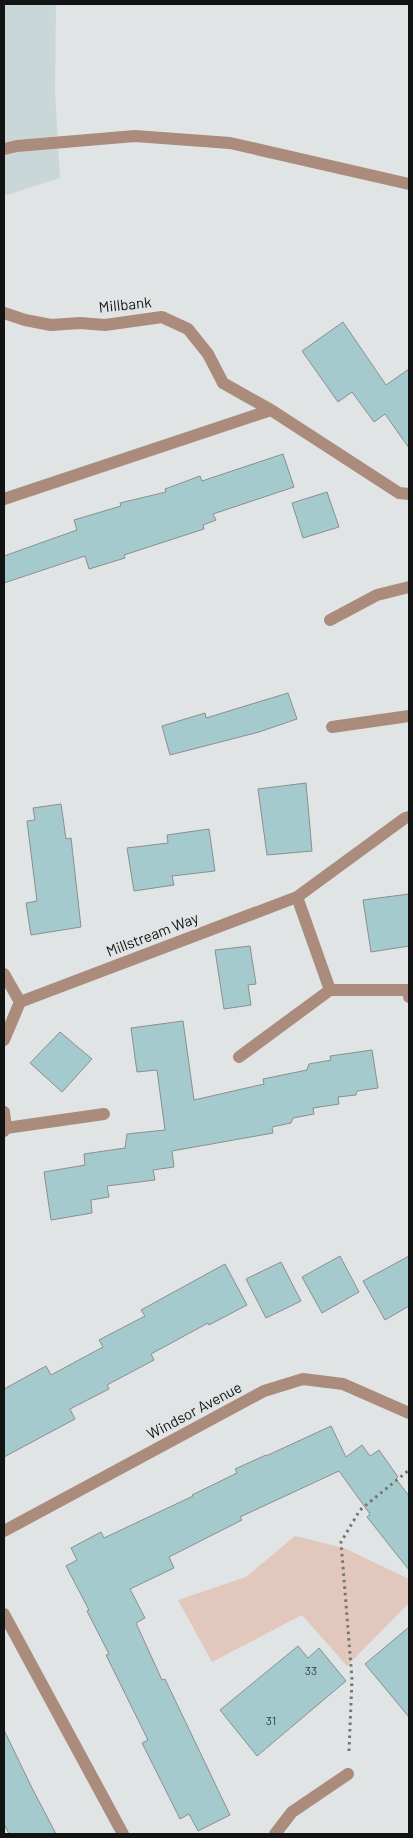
<svg xmlns="http://www.w3.org/2000/svg" width="413" height="1838" font-family="Barlow,sans-serif">
	<rect width="100%" height="100%" fill="#e0e4e5"/>
	<path fill="#cad7d9" d="M4,4H56L55,90L60,178L4,196Z"/>
	<path fill="#e1c7bc" d="M295,1536L344,1548L409,1579V1603L347,1666L302,1615L212,1662L178,1600L246,1577Z"/>
	<path fill="#a4cace" stroke="#8b8f8f" d="M343,322L386,385L409,369V448L385,414L374,422L352,392L338,402L302,351Z
		M283,454L294,487L213,514L216,520L203,525L204,529L124,555L125,558L89,569L85,556L4,583V556L77,530L74,520L121,506L120,503L166,492L165,489L200,476L202,481Z
		M327,492L339,527L303,538L292,503Z
		M288,693L297,719L259,732L170,755L162,726L205,713L206,718Z
		M306,783L312,851L267,855L258,789Z
		M61,804L66,839L71,838L81,927L31,935L26,903L37,901L27,821L35,820L33,808Z
		M209,829L215,871L172,876L174,885L134,891L127,848L168,843L167,835Z
		M409,894V946L371,952L363,900Z
		M250,946L256,984L248,985L251,1005L224,1009L215,950Z
		M183,1021L194,1100L264,1084L263,1079L307,1070L309,1064L331,1060L330,1056L372,1050L378,1088L357,1091L356,1095L338,1097L339,1104L313,1108L314,1114L293,1118L291,1123L272,1127L273,1133L172,1151L174,1167L153,1170L155,1180L107,1186L109,1197L91,1200L92,1213L51,1220L44,1172L85,1165L84,1154L125,1148L127,1134L165,1130L157,1070L137,1072L131,1028Z
		M60,1032L92,1059L62,1092L30,1063Z
		M340,1256L359,1292L322,1313L302,1277Z
		M409,1256V1306L385,1320L363,1281Z
		M281,1262L301,1301L266,1318L246,1279Z
		M225,1264L247,1305L209,1325L208,1323L151,1354L154,1360L107,1385L109,1389L70,1409L75,1419L4,1457V1389L46,1366L51,1375L103,1347L99,1340L145,1316L141,1310Z
		M331,1426L346,1457L362,1445L370,1456L379,1450L398,1477L396,1479L409,1496V1570L367,1517L370,1514L339,1471L240,1517L242,1520L169,1557L174,1568L130,1589L145,1618L136,1623L162,1680L165,1679L230,1815L198,1831L189,1814L180,1819L142,1743L148,1740L106,1655L109,1654L87,1611L89,1610L66,1566L77,1560L71,1548L101,1532L104,1538L193,1496L192,1495L237,1473L235,1469L266,1455V1456Z
		M409,1627V1717L365,1664Z
		M298,1646L308,1658L319,1648L346,1681L257,1756L220,1710Z
		M4,1730L32,1788L56,1834H9L4,1824Z"/>
	<g fill="none" stroke-linecap="round" stroke-linejoin="round">
		<path stroke="#737575" stroke-width="3" stroke-dasharray="2.5 4" stroke-linecap="butt" d="M349,1751L352,1679L341,1542L360,1510L409,1470"/>
		<path stroke="#ab8b7c" stroke-width="12" d="M4,149L17,146L135,136L230,143L409,184
			M332,727L409,716
			M330,990H408L409,997"/>
		<path stroke="#ab8b7c" stroke-width="12" d="M4,313L25,320L51,325L80,323L105,325L162,317L188,329L208,354L223,383L271,410
			M4,499L271,410L399,493L409,494
			M330,620L377,595L409,587
			M4,974L20,1002
			M4,1040L20,1002L297,897L405,818L409,817
			M239,1057L330,990L297,897
			M4,1112L6,1128L4,1131
			M6,1128L104,1114
			M4,1531L264,1391L303,1379L343,1384L409,1413
			M4,1614L123,1834
			M275,1834L292,1812L348,1774"/>
	</g>
	<g text-anchor="middle" dominant-baseline="central" stroke-width="5" stroke-linejoin="round" paint-order="stroke">
		<g font-size="12" fill="#364142">
			<text x="311" y="1670">33</text>
			<text x="271" y="1720">31</text>
		</g>
		<g font-size="15" fill="#121313" stroke="#e0e4e5">
			<text transform="translate(125 304) rotate(-6)">Millbank</text>
			<text transform="translate(152 934) rotate(-21)">Millstream Way</text>
			<text transform="translate(194 1410) rotate(-28)">Windsor Avenue</text>
		</g>
	</g>
	<rect width="413" height="1838" fill="none" stroke="#121313" stroke-width="10"/>
</svg>
